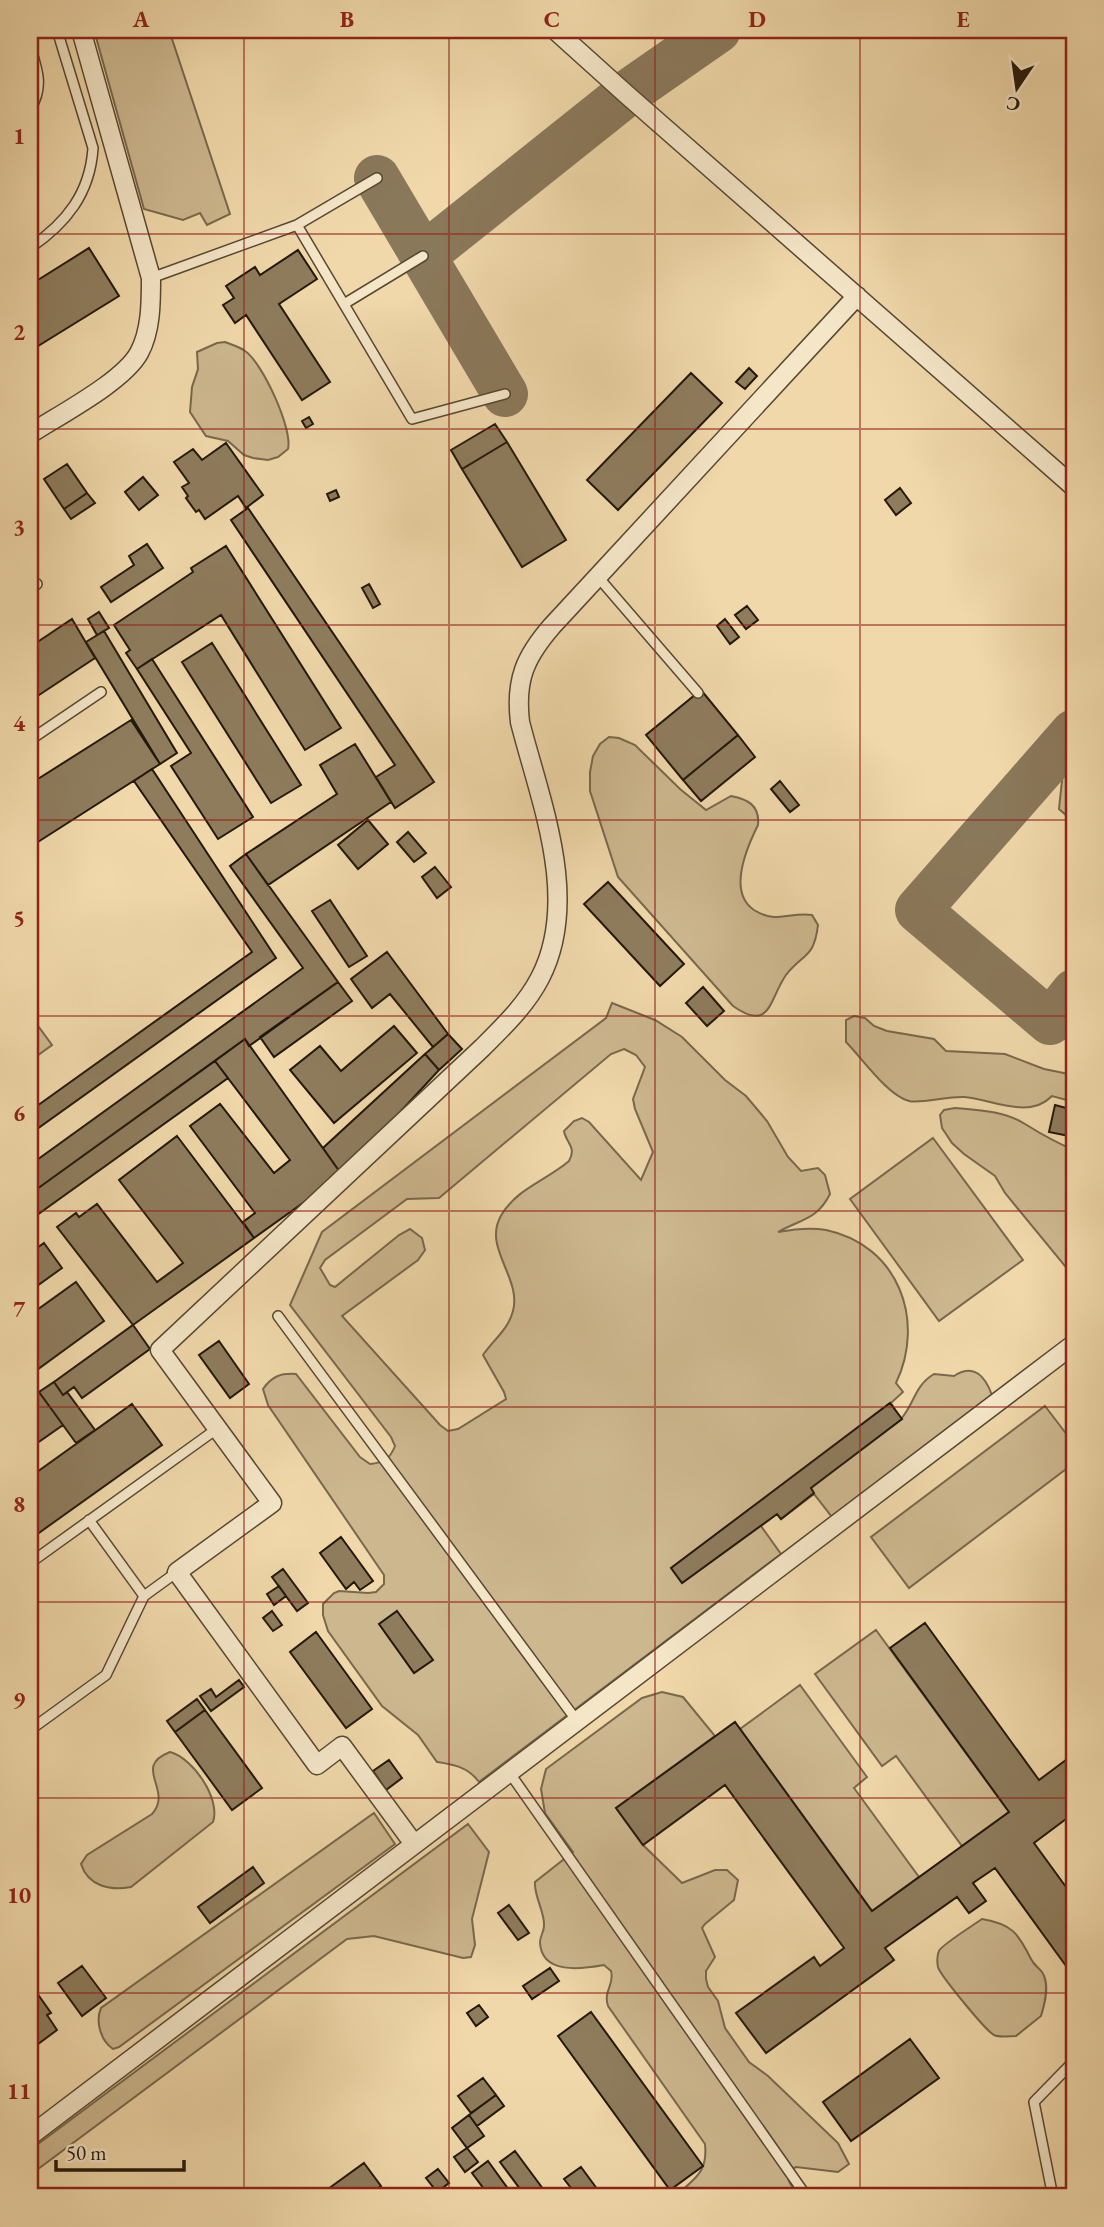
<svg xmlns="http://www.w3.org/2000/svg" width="1104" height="2227" font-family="'EB Garamond',serif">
	<rect width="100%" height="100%" fill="#f0d8aa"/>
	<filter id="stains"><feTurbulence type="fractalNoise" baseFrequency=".00286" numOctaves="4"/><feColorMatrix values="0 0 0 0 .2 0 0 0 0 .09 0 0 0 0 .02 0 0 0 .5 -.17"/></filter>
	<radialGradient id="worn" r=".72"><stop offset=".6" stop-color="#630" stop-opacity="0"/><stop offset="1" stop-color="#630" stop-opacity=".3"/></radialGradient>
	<path fill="#cdb78f" stroke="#78684c" stroke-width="2" fill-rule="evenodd" d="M94,30H169L230,214L207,225L200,213L183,220L144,209Z
		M225,342C232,345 240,347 245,351C262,362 293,429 288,449L278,457L268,460L253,458L244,455L228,441L206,436L190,412L192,387L198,369L197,352L217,343Z
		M609,737L619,738L635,745L680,789L706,810L731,796C747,799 760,805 758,825C747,847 727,892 754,910C759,913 767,917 774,917C787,917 798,913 812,915L818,925C814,959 803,953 786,975C769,999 771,1033 733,1006L618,877L590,791V772L593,756L600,744Z
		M1074,743V822L1059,809L1065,752Z
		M612,1003L655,1020L682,1037L725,1080L746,1096L767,1121L788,1157L801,1171L818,1168L825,1175L830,1194C817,1220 801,1219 778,1232C794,1229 810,1227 826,1230C898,1245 926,1320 896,1383L903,1392L891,1403L901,1419C915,1403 914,1386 934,1374L954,1376C974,1363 985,1376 992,1395L832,1517L814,1494L781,1519L777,1514L761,1526L781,1554L479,1782C468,1767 455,1765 437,1762L418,1735L382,1706L328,1631L323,1615V1604L334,1593L339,1591L368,1593L376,1592L384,1584V1575L268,1405L263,1389C272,1376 281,1373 296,1374L360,1457L370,1464C383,1463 390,1459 395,1446L391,1437L290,1305L322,1232L606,1018ZM624,1049L636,1055L645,1067L633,1099L635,1109L653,1152L641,1180L589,1122L582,1118L574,1121L564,1131C566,1143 577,1147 569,1161C547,1180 518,1188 502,1214C481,1247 522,1277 513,1311C508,1330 494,1339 483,1355L504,1392L506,1399L458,1429L448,1431L440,1425L342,1316L418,1260L425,1250L422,1238L410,1229L399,1235L335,1287L330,1285L320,1268L325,1260L407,1199L439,1198L611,1054Z
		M30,1015L52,1045L30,1061Z
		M854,1016L865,1018L874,1026L887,1031L934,1039L946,1051L1005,1054L1044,1069L1074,1075V1102L1052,1096C1029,1120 992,1099 964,1097C949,1096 920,1104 909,1101C887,1095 862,1058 846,1042V1020Z
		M955,1108C978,1110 1005,1111 1025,1124C1041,1134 1057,1143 1074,1150V1277L1005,1193L995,1176L964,1154L952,1143L942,1128L940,1115L944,1110Z
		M933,1138L1023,1260L939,1321L850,1199Z
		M1045,1406L1074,1444V1463L909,1588L871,1537Z
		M876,1630L1009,1812L962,1846L896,1756L882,1766L815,1674Z
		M800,1685L867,1777L854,1788L919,1877L872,1911L740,1729Z
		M662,1692L683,1697L715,1736L616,1808L643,1845L682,1883L715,1870H727L738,1880L734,1900L705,1924L702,1928L715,1957L706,1971V1979L708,1987L718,2001L725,2028L749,2062L768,2076L838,2143L849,2164L838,2172L796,2167C779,2174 793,2188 800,2197H675C694,2178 708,2174 705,2144L608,2006C603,1990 615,1985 611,1971L604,1965C582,1969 541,1975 540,1942C540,1936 544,1932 544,1926C545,1912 534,1897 535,1882L573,1852L545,1813L541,1789L546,1769L642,1698Z
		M170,1752C193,1758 221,1799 213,1822L131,1887C110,1891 88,1886 81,1864L87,1855L152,1814C174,1790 131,1767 170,1752Z
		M374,1813L395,1844L119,2047L113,2049C101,2041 95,2022 101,2008Z
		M468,1824L489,1852L472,1919L475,1945L471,1957L463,1958L374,1936L347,1939L30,2175V2150Z
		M982,1919C1012,1924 1018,1933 1031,1959C1034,1965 1038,1967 1042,1972C1050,1984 1045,2003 1041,2016L1016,2036C1009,2036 1000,2038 994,2035C986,2031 940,1975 938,1967C937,1963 937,1955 939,1951C940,1946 975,1924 982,1919Z"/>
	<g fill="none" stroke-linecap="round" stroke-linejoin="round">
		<path stroke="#8a785a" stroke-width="46" d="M377,178L505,394
			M423,256L626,94L718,30
			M1074,732L918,910L1050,1022L1074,992"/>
	</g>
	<path fill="#8e7c5d" stroke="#23180a" stroke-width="2" d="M89,248L119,296L30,351V285Z
		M298,250L317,279L279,304L330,382L302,400L246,315L235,323L223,305L234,298L226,286L255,267L260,275Z
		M749,368L757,376L745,389L736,382Z
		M691,373L722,403L618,510L587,480Z
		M309,417L313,424L306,428L302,421Z
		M495,424L507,442L462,469L451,450Z
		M507,442L566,540L522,567L462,469Z
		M226,443L263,495L246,508L238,496L205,519L199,510L196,512L186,498L188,496L182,487L189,483L174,462L193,449L202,460Z
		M67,464L87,493L64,509L44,479Z
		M143,477L158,495L139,510L125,492Z
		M900,488L911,503L896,515L885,500Z
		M336,490L339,497L330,501L327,494Z
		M87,493L95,503L71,519L64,509Z
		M248,508L434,782L395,808L376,777L395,765L231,520Z
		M147,544L163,568L111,602L101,587L134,565L129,556Z
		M226,546L341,728L305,750L221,615L137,669L126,653L130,650L114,625L193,572L191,568Z
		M369,584L380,604L373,608L362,588Z
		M747,606L758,620L746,629L735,615Z
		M99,612L109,628L97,635L88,619Z
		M72,619L95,658L30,701V647Z
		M725,619L739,637L730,644L717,626Z
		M104,631L177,753L160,764L86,642Z
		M212,643L301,785L271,803L182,662Z
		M152,659L253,817L218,839L171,766L191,753L137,669Z
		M701,690L738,735L683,780L646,735Z
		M131,720L160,764L30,847V784Z
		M738,735L755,757L701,801L683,780Z
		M355,744L391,802L268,885L246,854L337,794L320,765Z
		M152,769L276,958L30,1134V1111L252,952L134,781Z
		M780,781L799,805L790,812L771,789Z
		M368,820L388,844L358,869L338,845Z
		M408,832L426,853L414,862L397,842Z
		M246,854L338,982L249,1046L245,1039L30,1194V1165L303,968L230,866Z
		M435,867L451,887L437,898L422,877Z
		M608,882L684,964L660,986L584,904Z
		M330,900L367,956L349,967L312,911Z
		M387,952L448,1034L433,1047L390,994L372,1008L351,979Z
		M338,982L352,1001L274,1057L260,1037Z
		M703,987L724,1011L707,1026L686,1003Z
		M394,1026L417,1053L334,1123L290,1070L320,1046L341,1071Z
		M448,1034L462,1049L439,1070L425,1054Z
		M245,1039L342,1175L254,1238L243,1222L255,1213L190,1126L220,1104L274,1173L290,1160L215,1061Z
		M425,1054L439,1070L342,1175L323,1148Z
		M215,1061L228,1078L30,1220V1194Z
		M1055,1105L1074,1110V1137L1049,1132Z
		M177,1136L254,1238L133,1325L57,1227L76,1213L79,1217L97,1204L157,1282L183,1263L119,1180Z
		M44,1243L62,1268L30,1291V1253Z
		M76,1282L104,1321L30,1375V1315Z
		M133,1325L150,1349L82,1398L74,1387L63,1395L54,1382Z
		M219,1341L249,1384L230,1398L199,1355Z
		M54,1382L63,1395L67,1392L95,1430L76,1443L39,1392Z
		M39,1392L63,1425L30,1448V1399Z
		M890,1403L902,1419L811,1488L814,1493L781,1519L777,1514L682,1583L671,1568Z
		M132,1404L162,1445L36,1535L30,1526V1477Z
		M341,1537L373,1581L360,1590L354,1582L346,1589L320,1553Z
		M283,1569L308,1603L297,1611L272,1577Z
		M279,1586L286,1596L274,1605L267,1594Z
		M272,1611L282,1625L273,1631L263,1618Z
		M397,1611L433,1660L414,1673L379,1624Z
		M925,1623L1039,1780L1074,1754V1813L1034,1843L1074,1898V1977L995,1868L973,1883L986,1901L969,1913L957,1897L885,1948L894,1960L766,2053L736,2013L814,1957L820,1966L844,1948L725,1785L643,1845L616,1808L735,1722L872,1911L1009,1812L890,1648Z
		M316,1632L372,1709L346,1728L290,1652Z
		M239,1680L244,1687L211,1711L200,1696L211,1689L216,1697Z
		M197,1699L205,1710L175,1732L167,1721Z
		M205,1710L262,1788L232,1810L175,1732Z
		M389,1760L402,1778L386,1790L373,1771Z
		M253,1867L264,1883L210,1923L198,1907Z
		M509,1905L529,1933L518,1940L498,1913Z
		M82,1966L106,1998L82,2016L58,1983Z
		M550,1968L559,1981L532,1999L523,1986Z
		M32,1986L51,2013L47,2015L57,2030L30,2050V1987Z
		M479,2005L488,2017L476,2026L467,2013Z
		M591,2012L703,2166L670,2190L558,2036Z
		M910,2039L939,2078L851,2141L823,2102Z
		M483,2078L496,2095L471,2113L458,2096Z
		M496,2095L504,2106L477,2126L469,2115Z
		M469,2115L484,2136L467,2148L452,2128Z
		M467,2148L478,2162L465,2172L454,2157Z
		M515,2151L549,2197H526L500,2162Z
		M488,2161L514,2197H490L472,2173Z
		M364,2163L381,2186L365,2197H317Z
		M581,2167L603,2197H578L564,2179Z
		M438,2169L449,2183L437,2192L426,2178Z"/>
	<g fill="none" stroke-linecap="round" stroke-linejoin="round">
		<g stroke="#564832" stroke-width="12">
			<path id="service" d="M30,46C38,71 44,87 30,110
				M297,225L412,419L505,394
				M30,248C66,223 90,194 93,148L57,30
				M151,278L297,225L377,178
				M344,304L423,256
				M598,577L698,693
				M30,589L37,584
				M30,740L101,692
				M278,1316L577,1721
				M89,1520L144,1596
				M30,1563L218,1428
				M30,1730L106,1675L144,1596L177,1572
				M509,1772L807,2197
				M1053,2197L1034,2102L1074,2061"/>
		</g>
		<g stroke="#564832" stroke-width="21">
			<path id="minor" d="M555,30L626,94L1074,487
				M30,434C59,415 123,382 139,353C151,331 151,303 151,278L81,30
				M414,1844L342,1746L317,1765L177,1572L272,1503L160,1350L482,1048C504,1026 526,1005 540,978C581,899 540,801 520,722C515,680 525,657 552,626L857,296
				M30,2136L1074,1344"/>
		</g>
		<use href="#service" stroke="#f5e6c8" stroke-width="9"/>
		<use href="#minor" stroke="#f5e6c8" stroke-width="18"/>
	</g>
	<path fill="none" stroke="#8f2418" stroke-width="2" stroke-opacity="0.55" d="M244,30V2197M449,30V2197M655,30V2197M860,30V2197M30,234H1074M30,429H1074M30,625H1074M30,820H1074M30,1016H1074M30,1211H1074M30,1407H1074M30,1602H1074M30,1798H1074M30,1993H1074"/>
	<rect width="1104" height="2227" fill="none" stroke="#f0d8aa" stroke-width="77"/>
	<g transform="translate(1017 88) rotate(193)" stroke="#f5e6c8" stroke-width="5" paint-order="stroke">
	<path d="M0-5L12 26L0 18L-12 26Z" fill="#23180a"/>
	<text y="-10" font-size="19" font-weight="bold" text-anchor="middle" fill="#23180a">С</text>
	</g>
	<path d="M56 2160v10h128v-10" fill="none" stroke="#23180a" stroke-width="3.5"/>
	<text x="66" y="2160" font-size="21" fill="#23180a" stroke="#f5e6c8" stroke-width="5" paint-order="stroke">50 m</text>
	<rect x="38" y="38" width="1028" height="2150" fill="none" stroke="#8f2418" stroke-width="2.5"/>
	<g font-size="23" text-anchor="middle" font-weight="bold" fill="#8f2418">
		<text x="141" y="27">A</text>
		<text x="347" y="27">B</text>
		<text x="552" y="27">C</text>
		<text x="757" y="27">D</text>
		<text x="963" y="27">E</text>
		<text x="19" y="144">1</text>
		<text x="19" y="340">2</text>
		<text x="19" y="535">3</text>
		<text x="19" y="731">4</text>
		<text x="19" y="926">5</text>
		<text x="19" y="1121">6</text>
		<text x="19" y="1317">7</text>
		<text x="19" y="1512">8</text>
		<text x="19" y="1708">9</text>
		<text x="19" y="1903">10</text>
		<text x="19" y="2099">11</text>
	</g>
	<rect width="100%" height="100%" filter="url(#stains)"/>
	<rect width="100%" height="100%" fill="url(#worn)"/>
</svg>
